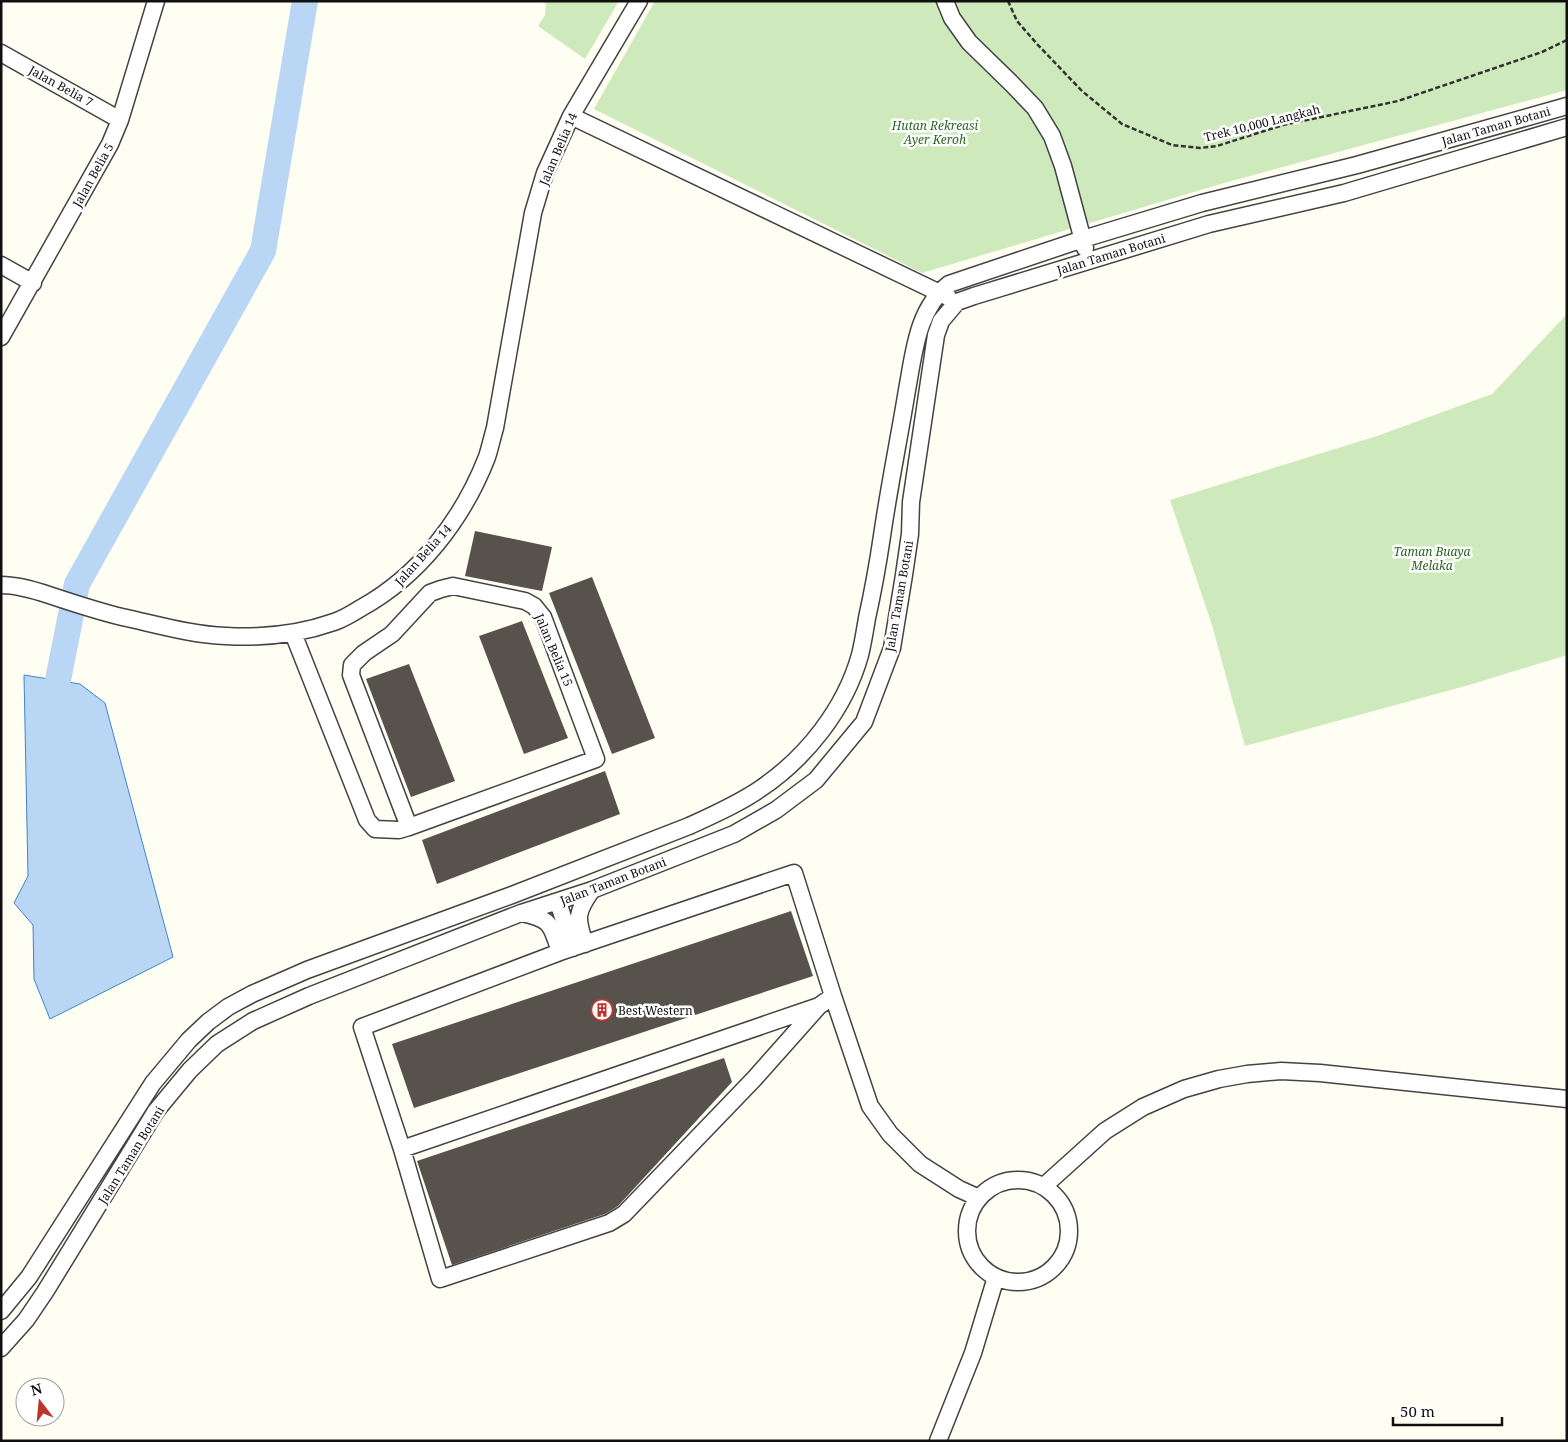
<svg xmlns="http://www.w3.org/2000/svg" width="1568" height="1442" font-family="'Noto Serif',serif">
	<rect width="100%" height="100%" fill="#fffef3"/>
	<path fill="#cee9bc" d="M540,1H619L585,59L538,26L545,15L546,4Z
		M655,1H1567V90L1224,183L922,273L594,109Z
		M1567,314V655L1469,685L1245,746L1212,625L1170,500L1377,436L1492,394Z"/>
	<path fill="#b9d7f4" stroke="#4283c9" d="M24,675L80,684L105,703L173,957L50,1019L34,979L33,925L14,903L28,876Z"/>
	<g fill="none" stroke-linecap="round" stroke-linejoin="round">
		<path stroke="#b9d7f4" stroke-width="26" d="M58,680L77,584L263,251L305,1"/>
	</g>
	<path fill="#58524c" d="M475,531L552,547L542,591L465,576Z
		M592,577L655,738L612,754L549,593Z
		M522,621L568,738L524,754L479,636Z
		M409,664L455,781L411,797L366,679Z
		M605,771L620,814L437,884L422,840Z
		M791,911L813,976L414,1108L392,1044Z
		M724,1058L732,1082L618,1206L605,1214L452,1265L417,1161Z"/>
	<g fill="none" stroke-linecap="round" stroke-linejoin="round">
		<g stroke="#434343" stroke-width="19">
			<path id="minor" d="M945,1L952,18L969,42L1012,84L1035,108L1052,136L1063,166L1085,248
				M1,53L120,120
				M571,116L948,297
				M1,265L33,283
				M1,337L110,144L120,120L156,1
				M1,585C18,585 34,590 49,595C73,603 97,611 122,617C155,624 192,635 226,636C262,638 300,634 334,622C343,619 353,613 361,608C419,576 463,519 487,457C490,448 492,438 495,428L533,213L545,173L571,116L639,1
				M293,633L367,820L375,829L399,830L409,827L596,759L543,617L534,606L525,601L453,586L441,589L430,593L392,634L364,653L352,665L351,675L409,827
				M794,873L833,996L819,1006L402,1149L362,1027L560,952Z
				M558,902L573,948
				M521,913C551,919 551,924 560,952
				M585,944C576,918 576,912 592,890
				M833,996L870,1106L890,1134L920,1164L959,1189L979,1198
				M402,1149L440,1279L609,1223L624,1214L754,1079L818,1007
				M967 1231a51 51 0 1 1 102 0a51 51 0 1 1-102 0Z
				M1044,1186L1105,1131L1143,1107L1184,1089L1219,1079L1247,1074L1281,1071L1320,1073L1567,1099
				M1,1311L29,1277L153,1083L189,1040L208,1022L228,1007L252,994L307,970L512,895L689,826C713,815 738,804 760,789C806,758 845,709 860,655C863,643 865,630 867,618C873,591 878,563 882,536C889,487 899,439 907,390C914,353 917,309 949,284L1083,239L1202,203L1357,165L1567,106
				M1,1348L26,1320L45,1292L156,1111L190,1070L217,1044L253,1021L309,996L521,913L592,890L734,834L776,810L816,780L864,722L892,648L904,575L910,534L911,502L936,335L941,321L957,302L974,296L1209,224L1344,193L1567,127
				M938,1441L973,1353L996,1277"/>
		</g>
		<path stroke="#323232" stroke-width="2.5" stroke-dasharray="5 2.5" stroke-linecap="butt" d="M1008,1L1017,21L1037,44L1082,91L1122,124L1172,145L1200,148L1217,146L1283,125L1398,101L1542,52L1567,40"/>
		<use href="#minor" stroke="#fff" stroke-width="16"/>
	</g>
	<defs>
		<g id="building-ring" transform="scale(1.125)"><circle r="9.5" fill="#fff" stroke="#bc352b" stroke-width="1.5"/><path d="M-4-6H4V6H1V3H-1V6H-4ZM-2.5-4.3h1.7v1.8h-1.7ZM.8-4.3h1.7v1.8H.8ZM-2.5-1h1.7V.8h-1.7ZM.8-1h1.7V.8H.8Z" fill="#bc352b"/></g>
	</defs>
	<g fill-rule="evenodd">
		<use href="#building-ring" x="602" y="1010"/>
	</g>
	<g text-anchor="middle" dominant-baseline="central" stroke-width="5" stroke-linejoin="round" paint-order="stroke">
		<g font-size="12" fill="#101010" stroke="#fff">
			<text transform="translate(61 86) rotate(29)">Jalan Belia 7</text>
			<text transform="translate(1262 123) rotate(-14)">Trek 10,000 Langkah</text>
			<text transform="translate(1496 126) rotate(-16)">Jalan Taman Botani</text>
			<text transform="translate(558 149) rotate(-67)">Jalan Belia 14</text>
			<text transform="translate(93 175) rotate(-61)">Jalan Belia 5</text>
			<text transform="translate(1111 254) rotate(-17)">Jalan Taman Botani</text>
			<text transform="translate(423 555) rotate(-48)">Jalan Belia 14</text>
			<text transform="translate(899 596) rotate(-80)">Jalan Taman Botani</text>
			<text transform="translate(554 650) rotate(67)">Jalan Belia 15</text>
			<text transform="translate(613 881) rotate(-21)">Jalan Taman Botani</text>
			<text transform="translate(131 1155) rotate(-58)">Jalan Taman Botani</text>
		</g>
		<g font-size="12" font-style="italic" fill="#276621" stroke="#fff">
			<text x="935" y="125">Hutan Rekreasi<tspan x="935" dy="14">Ayer Keroh</tspan></text>
			<text x="1432" y="551">Taman Buaya<tspan x="1432" dy="14">Melaka</tspan></text>
		</g>
		<g font-size="12" fill="#101010" stroke="#fff" text-anchor="start">
			<text x="618" y="1010">Best Western</text>
		</g>
	</g>
	<rect width="1568" height="1442" fill="none" stroke="#101010" stroke-width="5"/>
	<g transform="translate(40 1402) rotate(344)"><circle r="24" fill="#ffffff" stroke="#9f9f9f"/>
	<path d="M0-4L9 19L0 12L-9 19Z" fill="#bc352b"/>
	<text y="-8" font-size="14" font-weight="bold" text-anchor="middle" fill="#101010">N</text>
	</g>
	<path d="M1393 1417v8h109v-8" fill="none" stroke="#101010" stroke-width="2.5"/>
	<text x="1400" y="1417" font-size="15" fill="#101010" stroke="#ffffff" stroke-width="4" paint-order="stroke">50 m</text>
</svg>
